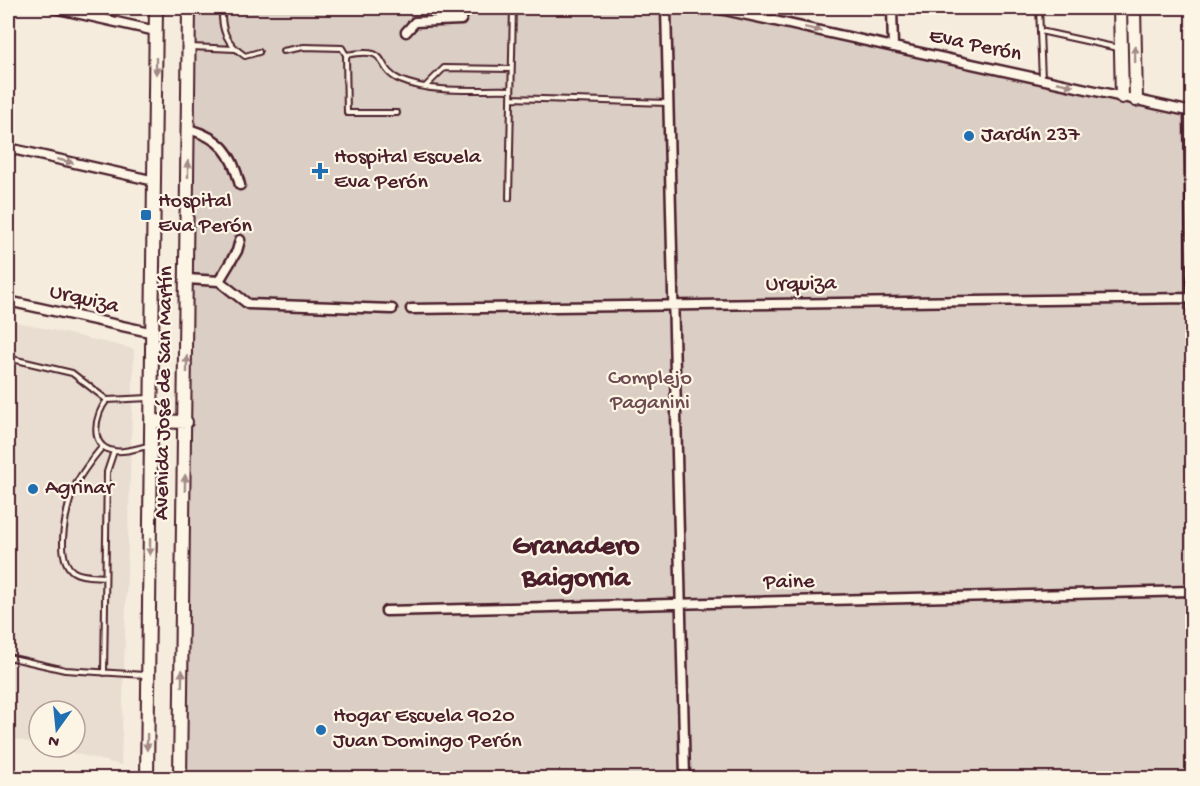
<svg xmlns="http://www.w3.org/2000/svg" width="1200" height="786" font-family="'Gochi Hand',sans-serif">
	<rect width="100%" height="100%" fill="#f5ecde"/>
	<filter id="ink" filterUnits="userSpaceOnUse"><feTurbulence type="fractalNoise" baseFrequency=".0167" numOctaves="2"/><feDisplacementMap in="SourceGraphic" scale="12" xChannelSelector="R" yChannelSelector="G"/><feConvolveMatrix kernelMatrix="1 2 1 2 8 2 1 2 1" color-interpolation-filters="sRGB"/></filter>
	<g filter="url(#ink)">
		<path fill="#e8ddd0" d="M8,320L134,349L121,765L49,747H75V711H39V745L8,737Z"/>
		<path fill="#dbcec4" stroke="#927678" stroke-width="1.5" d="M189,8H715L1189,111L1192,319V778H180Z"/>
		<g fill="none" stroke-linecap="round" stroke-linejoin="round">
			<g stroke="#4a1f2b" stroke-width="8">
				<path id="lane" d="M222,8C221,30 226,43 245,56L259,52
					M1039,8L1042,79
					M1040,31L1118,48
					M191,47L235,49
					M283,51L304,47L342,48L346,55L347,113H397
					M346,55C394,46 372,67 400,80C433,94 476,89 511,90
					M425,87L444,68L511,69
					M511,98L667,103
					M509,198L513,8
					M8,358L72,373L107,400
					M103,446C93,458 83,470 76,484C67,503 53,559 74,572C82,577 96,576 105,577
					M148,446C138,448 124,453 114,451C88,447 95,414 107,400L149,398
					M8,657L65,670L145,675
					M104,673L107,472L114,451"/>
			</g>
			<g stroke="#4a1f2b" stroke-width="13">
				<path id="street" d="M54,8L156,31
					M666,8L685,778
					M715,8L1192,112
					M892,8L893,47
					M406,32L415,22L461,20L466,8
					M1189,111L1192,319
					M188,129C221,138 232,153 240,185
					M8,148L155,181
					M187,279L219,281L237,251L240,240
					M219,281L248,304L392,309
					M8,301L154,333
					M411,309L1192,298
					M386,611L1192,591"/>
			</g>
			<g stroke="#4a1f2b" stroke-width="16">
				<path id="secondary" d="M1120,8L1122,97
					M1134,8L1136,100"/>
			</g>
			<g stroke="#4a1f2b" stroke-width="16">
				<path id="primary" d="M152,421L186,422
					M147,778L156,8
					M180,778L189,8"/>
			</g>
			<use href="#lane" stroke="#fcf5e5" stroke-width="4"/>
			<use href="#street" stroke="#fcf5e5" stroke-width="8"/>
			<use href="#secondary" stroke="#fcf5e5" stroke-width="12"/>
			<use href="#primary" stroke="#fcf5e5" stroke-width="12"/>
		</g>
		<defs><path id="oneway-solid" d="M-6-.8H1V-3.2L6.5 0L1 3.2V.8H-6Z" transform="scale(1.5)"/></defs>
		<g fill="#a38a88">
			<use href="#oneway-solid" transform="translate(813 29) rotate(12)"/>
			<use href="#oneway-solid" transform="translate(1135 54) rotate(-91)"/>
			<use href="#oneway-solid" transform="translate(156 66) rotate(90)"/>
			<use href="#oneway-solid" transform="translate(1065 84) rotate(12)"/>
			<use href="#oneway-solid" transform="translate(65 161) rotate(13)"/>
			<use href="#oneway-solid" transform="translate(188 169) rotate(-90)"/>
			<use href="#oneway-solid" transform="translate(187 364) rotate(-90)"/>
			<use href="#oneway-solid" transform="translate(185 483) rotate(-89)"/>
			<use href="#oneway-solid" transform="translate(150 547) rotate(91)"/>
			<use href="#oneway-solid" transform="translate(182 678) rotate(-89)"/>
			<use href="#oneway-solid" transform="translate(147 742) rotate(91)"/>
		</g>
	</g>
	<g fill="#1f6fb2" stroke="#fcf5e5" stroke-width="2">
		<circle cx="969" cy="136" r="6"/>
		<path d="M317 162h6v6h6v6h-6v6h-6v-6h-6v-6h6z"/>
		<rect x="140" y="209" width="12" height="12" rx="3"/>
		<circle cx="33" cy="489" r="6"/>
		<circle cx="321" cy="730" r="6"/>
	</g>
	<g text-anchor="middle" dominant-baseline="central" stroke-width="4.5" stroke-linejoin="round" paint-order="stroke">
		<g font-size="22" fill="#4a1f2b" stroke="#fcf5e5">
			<text transform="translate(975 46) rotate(12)">Eva Perón</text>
			<text transform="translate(801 285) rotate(-1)">Urquiza</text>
			<text transform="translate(84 300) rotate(13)">Urquiza</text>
			<text transform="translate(165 393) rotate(-89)">Avenida José de San Martín</text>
			<text transform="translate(789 583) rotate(-1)">Paine</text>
		</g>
		<g font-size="22" fill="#4a1f2b" stroke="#fcf5e5" text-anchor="start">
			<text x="981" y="136">Jardín 237</text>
			<text x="334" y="158">Hospital Escuela<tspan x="334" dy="25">Eva Perón</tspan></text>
			<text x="158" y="202">Hospital<tspan x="158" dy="25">Eva Perón</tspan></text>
			<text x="45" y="489">Agrinar</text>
			<text x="333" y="717">Hogar Escuela 9020<tspan x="333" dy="25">Juan Domingo Perón</tspan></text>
		</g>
		<g font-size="22" fill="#6e4b51" stroke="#fcf5e5">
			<text x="650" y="379">Complejo<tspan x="650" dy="25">Paganini</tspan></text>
		</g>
		<g font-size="28" font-weight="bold" fill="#4a1f2b" stroke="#fcf5e5">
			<text x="576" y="547">Granadero<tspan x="576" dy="32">Baigorria</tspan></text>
		</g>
	</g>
	<rect width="1200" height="786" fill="none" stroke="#fcf5e5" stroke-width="30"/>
	<rect x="15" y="15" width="1170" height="756" fill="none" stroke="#4a1f2b" stroke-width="2" filter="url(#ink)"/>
	<g transform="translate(57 729) rotate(195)"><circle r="28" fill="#fcf5e5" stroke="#b59f9b" stroke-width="1.5"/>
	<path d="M0-4.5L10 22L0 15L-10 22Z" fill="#1f6fb2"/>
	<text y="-9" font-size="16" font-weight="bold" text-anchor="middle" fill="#4a1f2b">N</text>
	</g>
</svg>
